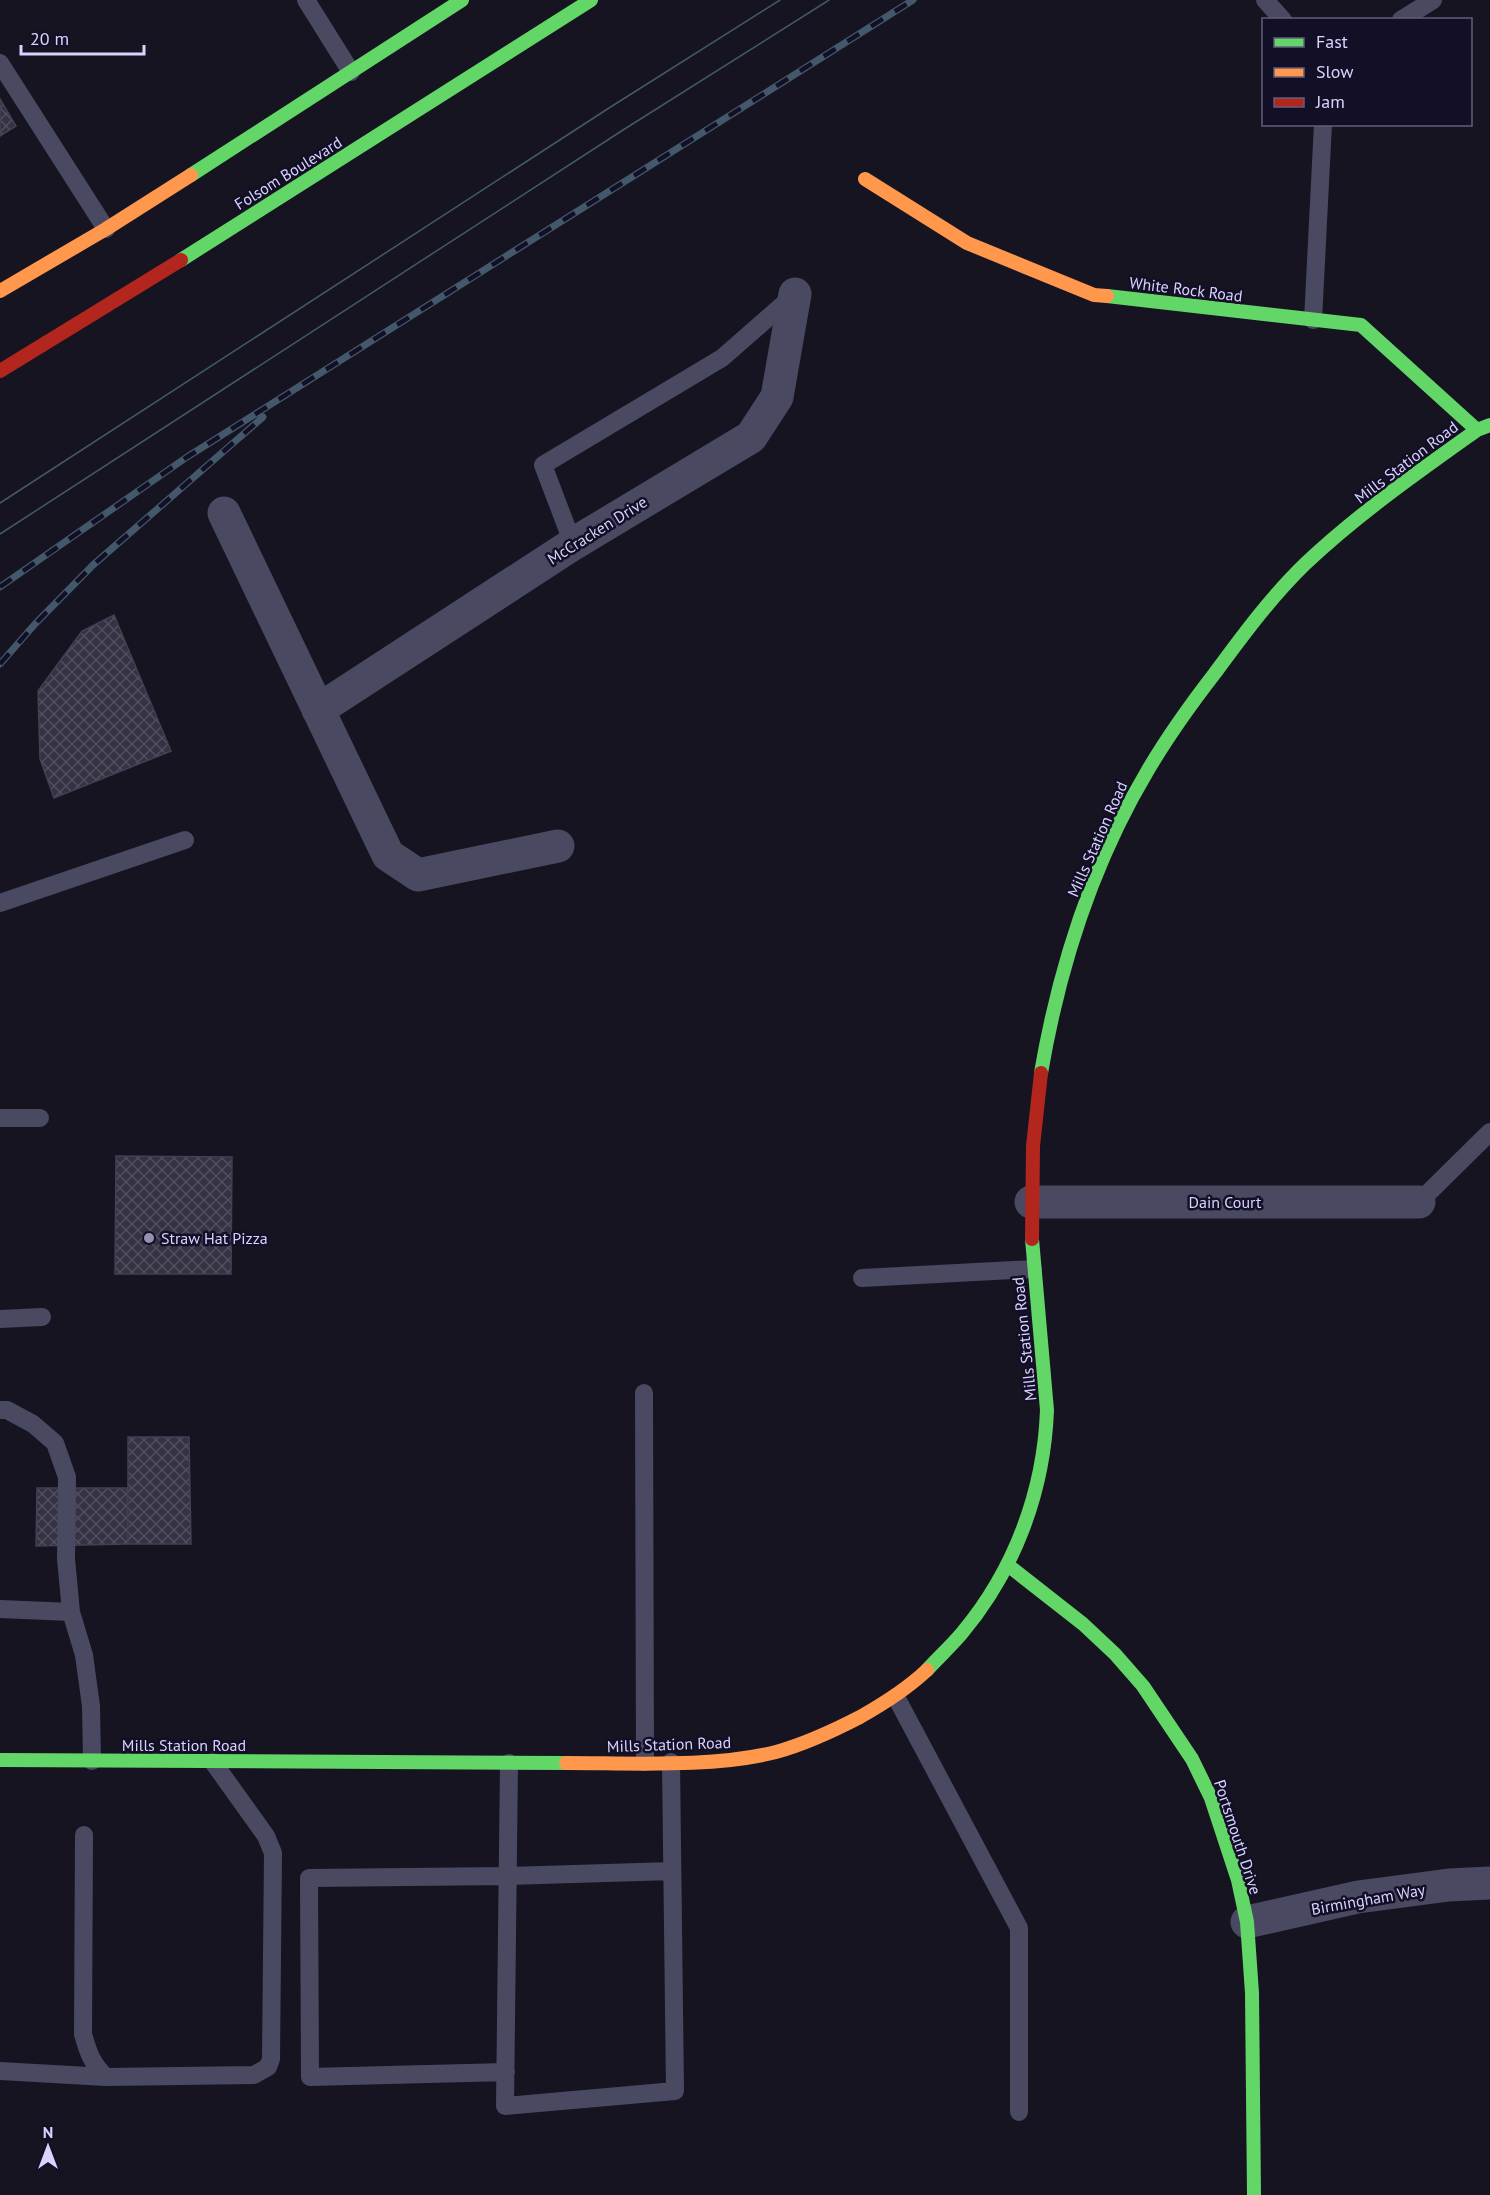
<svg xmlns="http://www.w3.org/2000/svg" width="1490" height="2195" font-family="'PT Sans',sans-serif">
	<defs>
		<pattern id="building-cross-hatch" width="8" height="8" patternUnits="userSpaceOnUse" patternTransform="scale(1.5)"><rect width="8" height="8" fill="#343243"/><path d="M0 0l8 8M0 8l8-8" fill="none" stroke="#514f5f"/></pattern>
	</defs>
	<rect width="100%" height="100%" fill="#161421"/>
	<path fill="url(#building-cross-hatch)" stroke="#433f54" stroke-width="1.5" d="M0,99L16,126L0,136Z
		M114,615L171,751L54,798L40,759L38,691L82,631Z
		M116,1156L232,1157L231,1274H115Z
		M128,1437H189L191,1544H128Z
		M37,1488H127L128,1544L36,1546Z"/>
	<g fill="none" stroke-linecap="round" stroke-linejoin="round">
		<path stroke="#4a4962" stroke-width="18" d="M306,0L351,72
			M1265,0L1283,20
			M1401,20L1433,0
			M0,63L106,229
			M1313,320L1323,124
			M573,544L543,465L722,358L794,295
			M0,903L185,840
			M0,1118H40
			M1419,1202L1490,1132
			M862,1278L1033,1269
			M0,1319L42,1317
			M644,1393L645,1762
			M0,1410H7L33,1424L55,1443L67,1477L66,1559L71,1612L84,1655L91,1706L92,1761
			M0,1609L71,1612
			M896,1697L1019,1928V2112
			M509,1763L505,2106L675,2091L671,1762
			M0,2071L106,2077C92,2064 88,2052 83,2034L84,1835
			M506,2072L310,2077L309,1878L507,1876L672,1871
			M106,2077L254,2075L268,2067L271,2059L273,1853L266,1836L213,1762"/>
		<path stroke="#4a4962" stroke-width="33" d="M224,513L388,855L418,875L558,846
			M318,710L573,544L751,437L777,397L795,294
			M1031,1202H1419
			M1247,1922L1358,1897L1449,1885L1490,1883"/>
		<path stroke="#63d668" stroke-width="14" d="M191,175L462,0
			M181,260L591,0
			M1107,296L1361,325L1477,430L1490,425
			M1041,1073C1059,968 1093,862 1148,770C1168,736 1191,704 1215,673C1243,635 1271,597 1305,564C1358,514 1418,472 1477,430
			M1009,1566L1083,1624L1115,1654L1143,1686L1192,1759L1211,1798L1238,1880L1247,1922L1252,1993L1254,2195
			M927,1670C938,1658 951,1646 962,1633C1014,1571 1044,1492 1047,1410L1032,1239
			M0,1760L566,1763"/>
		<path stroke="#ff974d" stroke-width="14" d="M865,179L967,243L1094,295L1107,296
			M0,291L106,229L191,175
			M566,1763C632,1763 713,1768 776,1752C805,1744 833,1731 860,1717C883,1704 908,1688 927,1670"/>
		<path stroke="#b3261e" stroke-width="14" d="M0,371L181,260
			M1032,1239L1033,1146L1041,1073"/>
		<path stroke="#43596b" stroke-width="1.5" d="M0,503L609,108L780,0
			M0,534L623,130L829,0"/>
		<g stroke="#43596b" stroke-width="7">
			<path id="rail" d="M0,587L187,457L913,0
				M0,664L35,624L93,565L263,417"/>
		</g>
		<use href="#rail" stroke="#130f26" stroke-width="4.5" stroke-dasharray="14" stroke-linecap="butt"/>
	</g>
	<circle fill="#9591b1" stroke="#130f26" stroke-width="2" cx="149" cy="1238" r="6"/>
	<g text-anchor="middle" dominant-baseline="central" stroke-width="5" stroke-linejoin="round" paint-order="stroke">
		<g font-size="16" fill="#d9d4ff" stroke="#130f26">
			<text transform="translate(288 173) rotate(-32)">Folsom Boulevard</text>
			<text transform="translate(1186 289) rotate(7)">White Rock Road</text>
			<text transform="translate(1406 462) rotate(-37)">Mills Station Road</text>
			<text transform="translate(597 530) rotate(-32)">McCracken Drive</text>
			<text transform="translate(1097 839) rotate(-66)">Mills Station Road</text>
			<text x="1225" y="1202">Dain Court</text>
			<text transform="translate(1024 1339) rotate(-96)">Mills Station Road</text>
			<text transform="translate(669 1744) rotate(-2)">Mills Station Road</text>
			<text x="184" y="1745">Mills Station Road</text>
			<text transform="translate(1238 1837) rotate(72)">Portsmouth Drive</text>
			<text transform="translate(1368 1899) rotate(-10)">Birmingham Way</text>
		</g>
		<g font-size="16" fill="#d9d4ff" stroke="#130f26" text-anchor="start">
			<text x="161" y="1238">Straw Hat Pizza</text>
		</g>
	</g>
	<rect x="1262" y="18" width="210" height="108" fill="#130f26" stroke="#625e7d" stroke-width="1.5"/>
	<rect x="1274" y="38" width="30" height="9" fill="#63d668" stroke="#625e7d" stroke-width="1.5"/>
	<text x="1316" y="48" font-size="18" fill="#d9d4ff">Fast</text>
	<rect x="1274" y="68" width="30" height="9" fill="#ff974d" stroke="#625e7d" stroke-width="1.5"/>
	<text x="1316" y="78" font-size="18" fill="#d9d4ff">Slow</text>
	<rect x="1274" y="98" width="30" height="9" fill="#b3261e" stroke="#625e7d" stroke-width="1.5"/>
	<text x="1316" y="108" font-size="18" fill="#d9d4ff">Jam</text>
	<g transform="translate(48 2147)" stroke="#130f26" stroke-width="4.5" paint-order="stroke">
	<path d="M0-4.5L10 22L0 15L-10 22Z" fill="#d9d4ff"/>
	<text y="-9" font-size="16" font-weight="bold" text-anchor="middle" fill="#d9d4ff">N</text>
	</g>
	<path d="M21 45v9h123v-9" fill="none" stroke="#d9d4ff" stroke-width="3"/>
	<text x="30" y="45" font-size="18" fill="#d9d4ff" stroke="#130f26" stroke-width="4.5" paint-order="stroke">20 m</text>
</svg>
